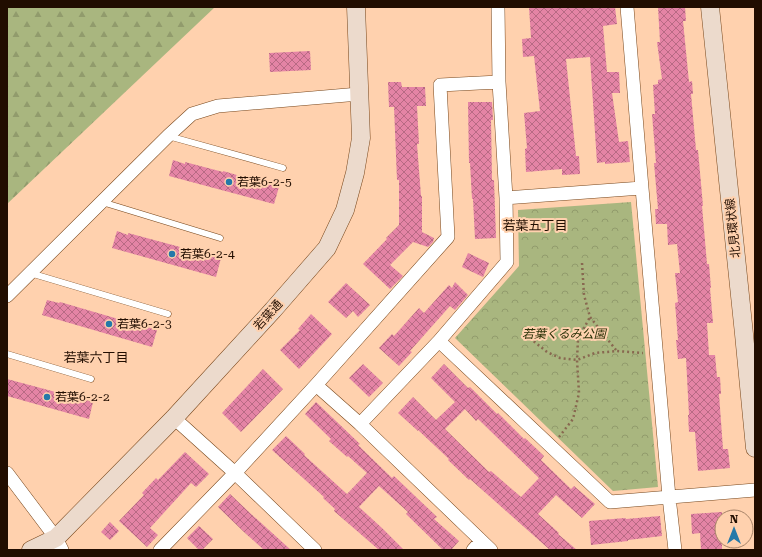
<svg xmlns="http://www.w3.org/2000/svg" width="762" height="557" font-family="'Roboto Serif','Noto Sans JP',serif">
	<defs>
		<pattern id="forest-firs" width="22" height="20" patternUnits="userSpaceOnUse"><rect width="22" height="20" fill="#a9b67f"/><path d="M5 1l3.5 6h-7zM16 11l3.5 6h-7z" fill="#919b6c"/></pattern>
		<pattern id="park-crowns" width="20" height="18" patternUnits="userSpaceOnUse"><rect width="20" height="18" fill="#a9b67f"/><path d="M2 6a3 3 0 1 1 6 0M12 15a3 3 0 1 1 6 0" fill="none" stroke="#919b6c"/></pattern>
		<pattern id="building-cross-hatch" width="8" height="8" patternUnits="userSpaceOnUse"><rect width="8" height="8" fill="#e484a5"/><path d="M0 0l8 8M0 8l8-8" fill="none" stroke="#b86a84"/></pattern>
	</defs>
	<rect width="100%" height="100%" fill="#ffd1ae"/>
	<path fill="url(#forest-firs)" d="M7,7H215L7,204Z"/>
	<path fill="url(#park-crowns)" d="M631,202L658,487L613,491L455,338L519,266L518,210Z"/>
	<path fill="url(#building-cross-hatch)" fill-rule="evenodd" d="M529,7H615L617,24L603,26L607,72H619L620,93H612L619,142L628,141L630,162L605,164V162L597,163L590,57L566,59L576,156H579L580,174L562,175V169L526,172L525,149L527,148L524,113L540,111L534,56L523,57L522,39L531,38Z
		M658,7H685L686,21H683L689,82L692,81L693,94H691L696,150H698L703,206H702L707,264H709L711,288H710L713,323H707L709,355H715L717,377H720L721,394H719L723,449H728L730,468L698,471L695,432H689L688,415H689L686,358L678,359L676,340H678L675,303L678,302L675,273H680L677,244L668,245L667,224H656L655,209H658L654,163H656L652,114H655L653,85L658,84V80L662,79L657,42H660Z
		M310,51L311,70L270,72L269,53Z
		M388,82H401L402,87H425L426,106H417L419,144H417L421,196H422V232L434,238L433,242L428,247L413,242L390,265L403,276L390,289L363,264L387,239L386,238L399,225V180H397L394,107H389Z
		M468,102H492L493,120H491L492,180H494L496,238L475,239L473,199H472L470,163H469Z
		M173,160L185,164V162L223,172V171L279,187L274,204L169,176Z
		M117,231L128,235V233L221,258L216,277L112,248Z
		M468,253L489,263L483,277L462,267Z
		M455,282L468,295L455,310L450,306L410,351L412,352L399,366L379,348L392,334L394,336L419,308L424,313L449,285L452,288Z
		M346,283L370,305L358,317L353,311L346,318L328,302Z
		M47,300L59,303L60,302L132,323L133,319L145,323L144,326L157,330L152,347L42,315Z
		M311,314L332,334L299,369L280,350L300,330L298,329Z
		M363,364L383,383L369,397L349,378Z
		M444,364L468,388L470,387L497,414L498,413L524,439L525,438L544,456L541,460L571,489L574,486L595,504L582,518L556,495L538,514L559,533L558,534L577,550H550L470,479L469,480L448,460L449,459L418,430V431L398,413L413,397L436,420L455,402L431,378ZM465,409L476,421L478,419L539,478L521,497L491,471L489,472L445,429Z
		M263,369L283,389L241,432L222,413Z
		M7,379L93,402L89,419L7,396Z
		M316,402L360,444L358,445L392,478L394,476L437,517L434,519L459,541L451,550H443L406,514L408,512L379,486L359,507L382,528L404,550H379L334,511L335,509L323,498L324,497L272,450L286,436L305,454L304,455L347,494L367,473L348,456L347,457L329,441L331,439L305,414Z
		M185,452L209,474L196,487L191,483L150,528L158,535L147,547L119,521L144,495L142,493L156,478L158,480Z
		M230,494L250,513L291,550H264L244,532L218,507Z
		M722,512V550H701L700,533L692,534L691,514Z
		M660,516L662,536L628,540V541L591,545L589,521L625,518L626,519Z
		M110,522L119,531L110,540L101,532Z
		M199,526L213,539L202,550H199L187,538Z"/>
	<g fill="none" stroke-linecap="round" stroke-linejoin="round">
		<g stroke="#78471c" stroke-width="7">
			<path id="lane" d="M168,136L283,168
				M102,202L220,238
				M30,273L168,314
				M7,354L91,379"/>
		</g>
		<g stroke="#78471c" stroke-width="14">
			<path id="street" d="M627,7L642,188L669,497L675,550
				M506,198L642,188
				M7,296L168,136L192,114L218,106L359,94
				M439,341L610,502L755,490
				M316,385L360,424L491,550
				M174,418L235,473L315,550
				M360,424L439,341L507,262L506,198L499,82L498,7
				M7,473L56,538L62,550
				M160,550L235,473L316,385L448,237L440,85L499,82
				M473,550L481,541"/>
		</g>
		<g stroke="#78471c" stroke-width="19">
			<path id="secondary" d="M710,7L744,334L755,448
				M31,550L56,538L174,418L273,310L327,248L345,210L355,173L361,138L356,7"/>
		</g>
		<path stroke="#886850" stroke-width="2.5" stroke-dasharray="2 3" stroke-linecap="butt" d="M582,263L584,295L590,317L616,350
			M526,335L547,352L560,358L577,360L595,353L617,351L643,353
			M559,437L573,419L579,393L577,360L578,339L590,317"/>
		<use href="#lane" stroke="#fff" stroke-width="6"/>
		<use href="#street" stroke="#fff" stroke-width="13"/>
		<use href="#secondary" stroke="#ecdacc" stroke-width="18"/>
	</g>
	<g fill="#2479a9" stroke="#ffd1ae" stroke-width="1.5">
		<circle cx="229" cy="182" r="4"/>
		<circle cx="172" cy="254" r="4"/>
		<circle cx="109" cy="324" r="4"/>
		<circle cx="47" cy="397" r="4"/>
	</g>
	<g text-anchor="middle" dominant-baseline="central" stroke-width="4" stroke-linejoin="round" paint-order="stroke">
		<g font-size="12" fill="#210d00" stroke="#ffd1ae" text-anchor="start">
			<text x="237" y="182">若葉6-2-5</text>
			<text x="180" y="254">若葉6-2-4</text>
			<text x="117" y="324">若葉6-2-3</text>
			<text x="55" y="397">若葉6-2-2</text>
		</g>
		<g font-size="12" fill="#210d00" stroke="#ffd1ae">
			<text transform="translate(733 228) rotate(-96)">北見環状線</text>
			<text transform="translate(268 315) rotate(-48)">若葉通</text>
		</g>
		<g font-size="12" font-style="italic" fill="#2a3107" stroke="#ffd1ae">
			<text x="564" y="334">若葉くるみ公園</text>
		</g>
		<g font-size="13" fill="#210d00" stroke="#ffd1ae">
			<text x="535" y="225">若葉五丁目</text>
			<text x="96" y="357">若葉六丁目</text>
		</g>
	</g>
	<rect width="762" height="557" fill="none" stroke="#210d00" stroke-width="16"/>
	<g transform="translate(734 529)"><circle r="19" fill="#ffd1ae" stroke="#a68368"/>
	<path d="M0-3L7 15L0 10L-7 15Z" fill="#2479a9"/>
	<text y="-6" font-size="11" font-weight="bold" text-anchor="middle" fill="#210d00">N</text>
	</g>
</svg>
